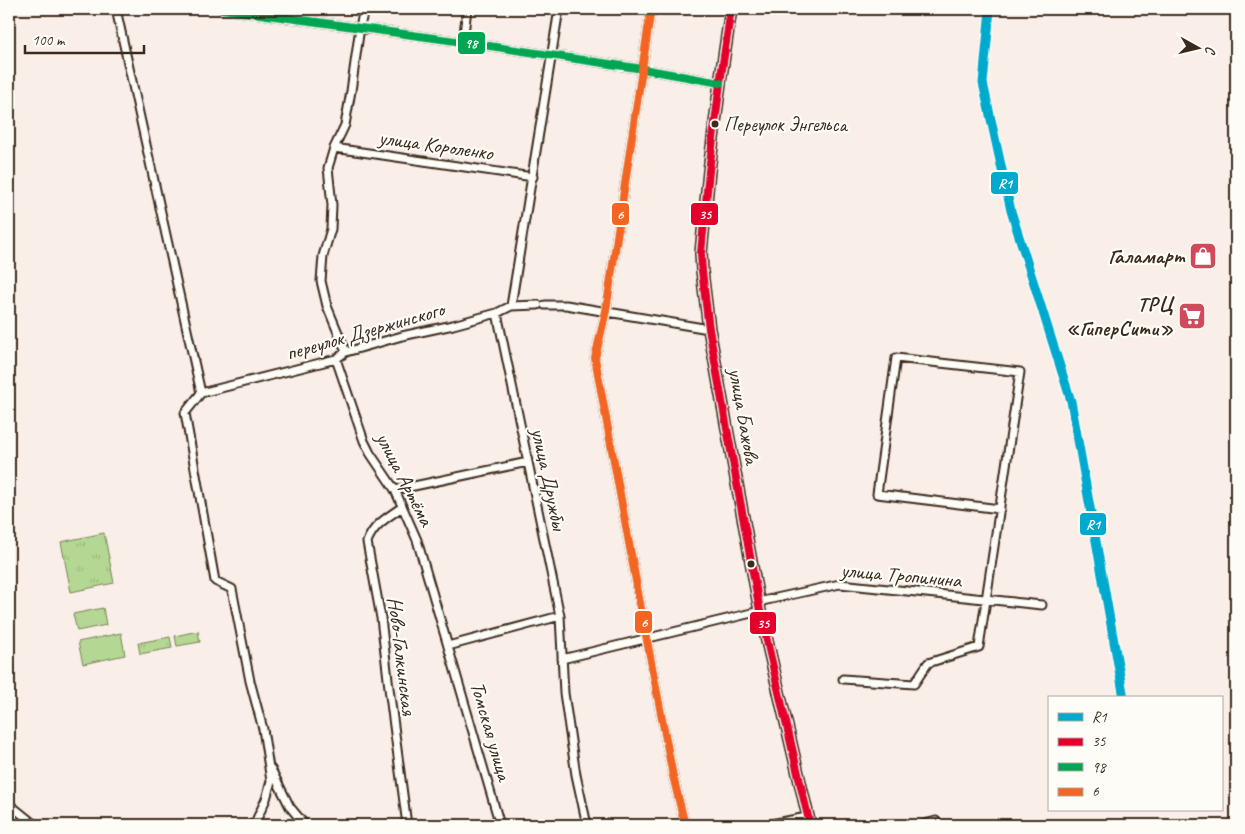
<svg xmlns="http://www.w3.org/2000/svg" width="1245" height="834" font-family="Caveat,sans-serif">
	<defs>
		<pattern id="park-tufts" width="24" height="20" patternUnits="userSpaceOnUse" patternTransform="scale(1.25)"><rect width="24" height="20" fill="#b4d893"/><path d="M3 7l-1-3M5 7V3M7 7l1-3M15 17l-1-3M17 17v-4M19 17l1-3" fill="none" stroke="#9cba7e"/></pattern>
	</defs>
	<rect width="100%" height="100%" fill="#faeee8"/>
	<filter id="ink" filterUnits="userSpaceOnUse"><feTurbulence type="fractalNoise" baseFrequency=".02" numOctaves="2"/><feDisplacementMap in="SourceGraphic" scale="10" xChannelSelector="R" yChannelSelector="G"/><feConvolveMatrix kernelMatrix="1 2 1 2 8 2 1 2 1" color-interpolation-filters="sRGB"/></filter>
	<g filter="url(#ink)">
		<path fill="#b4d893" stroke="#788158" d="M103,608L106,625L77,631L73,614Z
			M121,633L125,655L83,664L78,642Z"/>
		<path fill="url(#park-tufts)" stroke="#788158" d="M104,533L114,583L71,592L61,542Z
			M198,631L200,642L177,646L175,636Z
			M170,637L172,648L140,654L138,643Z"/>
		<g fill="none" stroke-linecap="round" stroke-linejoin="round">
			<g stroke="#3b2a1e" stroke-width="11">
				<path id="minor" d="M116,9L201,393
					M222,9L463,42L643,69L720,83
					M651,9L606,311L595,358L645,630L673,776L685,825
					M463,42L467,9
					M334,148L533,177
					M545,305H566L709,329
					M511,306L559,9
					M497,313L560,616L564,693L576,775L587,825
					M346,352L327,306L321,281L323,256L331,229L332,205L328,168L334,148L345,125L351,91L360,27L364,9
					M336,359L364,441L370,453L395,490L417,540L500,825
					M201,393L185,413L215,581L232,589L250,681L263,729L271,781L266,799L255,823L250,825
					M201,393L336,359L346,352L402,336L453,325L497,313L511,306L538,305
					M395,490L528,462
					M402,507C387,518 374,524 367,542L381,618L389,688L407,825
					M758,602L840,584L1042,605
					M448,646L560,616
					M562,659L760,611
					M843,679L914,684L928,663L979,647L1020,372L896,358L877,494L1000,509
					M271,769L290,807L305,825
					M9,804L34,824L42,825
					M766,825L807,817
					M921,825L936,821"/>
			</g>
			<g stroke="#3b2a1e" stroke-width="14">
				<path id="secondary" d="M731,9L720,83L709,171L701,253L702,271L709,329L760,611L810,825"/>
			</g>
			<use href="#minor" stroke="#fdfcf7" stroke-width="7"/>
			<use href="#secondary" stroke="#fdfcf7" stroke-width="10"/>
			<g stroke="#fdfcf7" stroke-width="11">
				<path id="bus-1" d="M731,9L720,83L709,171L701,253L702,271L709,329L760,611L810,825"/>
			</g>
			<g stroke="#fdfcf7" stroke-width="11">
				<path id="bus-2" d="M222,9L463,42L643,69L720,83"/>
			</g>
			<g stroke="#fdfcf7" stroke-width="11">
				<path id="bus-3" d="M651,9L606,311L595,358L645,630L673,776L685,825"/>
			</g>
			<use href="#bus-1" stroke="#e4002b" stroke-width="8"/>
			<use href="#bus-2" stroke="#00a651" stroke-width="8"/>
			<use href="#bus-3" stroke="#f26522" stroke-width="8"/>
			<g stroke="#fdfcf7" stroke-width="12">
				<path id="rail-1" d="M990,9L983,83L1011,211L1071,401L1124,698"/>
			</g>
			<use href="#rail-1" stroke="#00a9ce" stroke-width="9"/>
		</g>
	</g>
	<defs>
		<g id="shop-square" transform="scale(1.4375)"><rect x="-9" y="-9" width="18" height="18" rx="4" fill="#d1495b" stroke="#fdfcf7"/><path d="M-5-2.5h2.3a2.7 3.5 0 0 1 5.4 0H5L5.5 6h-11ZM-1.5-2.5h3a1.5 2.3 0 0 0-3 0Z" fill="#fff"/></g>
		<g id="supermarket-square" transform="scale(1.4375)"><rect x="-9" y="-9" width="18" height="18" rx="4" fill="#d1495b" stroke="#fdfcf7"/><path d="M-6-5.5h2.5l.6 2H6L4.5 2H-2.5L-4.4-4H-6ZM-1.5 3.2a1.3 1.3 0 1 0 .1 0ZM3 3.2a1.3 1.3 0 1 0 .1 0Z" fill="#fff"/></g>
	</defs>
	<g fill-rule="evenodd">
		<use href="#shop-square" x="1203" y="256"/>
		<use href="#supermarket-square" x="1192" y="316"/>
	</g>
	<g fill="#3b2a1e" stroke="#fdfcf7" stroke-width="2">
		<circle cx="715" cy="124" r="4.5"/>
		<circle cx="751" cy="564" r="4.5"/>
	</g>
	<g text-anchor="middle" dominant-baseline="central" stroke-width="4.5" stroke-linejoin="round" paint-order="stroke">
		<g font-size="20" fill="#3b2a1e" stroke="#fdfcf7" text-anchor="start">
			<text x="724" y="124">Переулок Энгельса</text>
		</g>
		<g font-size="21" fill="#3b2a1e" stroke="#fdfcf7">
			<text transform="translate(436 145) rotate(8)">улица Короленко</text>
			<text transform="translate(365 331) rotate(-16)">переулок Дзержинского</text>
			<text transform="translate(744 416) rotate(80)">улица Бажова</text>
			<text transform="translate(405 479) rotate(63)">улица Артёма</text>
			<text transform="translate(549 479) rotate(78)">улица Дружбы</text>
			<text transform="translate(901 575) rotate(5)">улица Тропинина</text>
			<text transform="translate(402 656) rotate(83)">Ново-Галкинская</text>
			<text transform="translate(491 731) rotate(74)">Томская улица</text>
		</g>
		<g font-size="21" font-weight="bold" fill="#3b2a1e" stroke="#fdfcf7" text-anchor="end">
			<text x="1184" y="256">Галамарт</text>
			<text x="1173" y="304">ТРЦ<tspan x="1173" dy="24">«ГиперСити»</tspan></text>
		</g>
	</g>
	<g stroke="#fdfcf7" stroke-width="2">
		<rect x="457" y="31" width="29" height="24" rx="5" fill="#00a651"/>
		<rect x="990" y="171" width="29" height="24" rx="5" fill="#00a9ce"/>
		<rect x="611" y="202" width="19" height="24" rx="5" fill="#f26522"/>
		<rect x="690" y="202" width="29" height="24" rx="5" fill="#e4002b"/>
		<rect x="1079" y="512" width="28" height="24" rx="5" fill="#00a9ce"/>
		<rect x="634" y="610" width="19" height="24" rx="5" fill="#f26522"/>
		<rect x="749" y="611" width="28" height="24" rx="5" fill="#e4002b"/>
	</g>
	<g font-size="14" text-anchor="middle" font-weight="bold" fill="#fff">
		<text x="471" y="48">98</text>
		<text x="1005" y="188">R1</text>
		<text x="620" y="219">6</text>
		<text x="705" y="219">35</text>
		<text x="1093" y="529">R1</text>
		<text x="644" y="627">6</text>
		<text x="763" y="628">35</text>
	</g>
	<rect width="1245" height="834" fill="none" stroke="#fdfcf7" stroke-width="30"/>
	<rect x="15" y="15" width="1215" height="804" fill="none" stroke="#3b2a1e" stroke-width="2" filter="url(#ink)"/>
	<rect x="1048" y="696" width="175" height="115" fill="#fdfcf7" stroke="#afa8a0"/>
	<rect x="1058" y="713" width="25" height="8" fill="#00a9ce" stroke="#afa8a0"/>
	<text x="1092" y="722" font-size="15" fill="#3b2a1e">R1</text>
	<rect x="1058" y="738" width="25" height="8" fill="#e4002b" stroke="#afa8a0"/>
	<text x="1092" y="746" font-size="15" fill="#3b2a1e">35</text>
	<rect x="1058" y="763" width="25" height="8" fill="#00a651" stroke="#afa8a0"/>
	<text x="1092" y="772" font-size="15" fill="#3b2a1e">98</text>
	<rect x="1058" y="788" width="25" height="8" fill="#f26522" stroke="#afa8a0"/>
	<text x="1092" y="796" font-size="15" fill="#3b2a1e">6</text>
	<g transform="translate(1198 48) rotate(98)" stroke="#fdfcf7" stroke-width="4" paint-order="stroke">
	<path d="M0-4L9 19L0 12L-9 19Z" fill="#3b2a1e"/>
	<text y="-8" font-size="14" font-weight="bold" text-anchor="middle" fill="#3b2a1e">С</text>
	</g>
	<path d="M25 45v8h119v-8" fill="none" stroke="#3b2a1e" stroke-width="2.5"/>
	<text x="32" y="45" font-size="15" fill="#3b2a1e" stroke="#fdfcf7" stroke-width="4" paint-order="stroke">100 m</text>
</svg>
